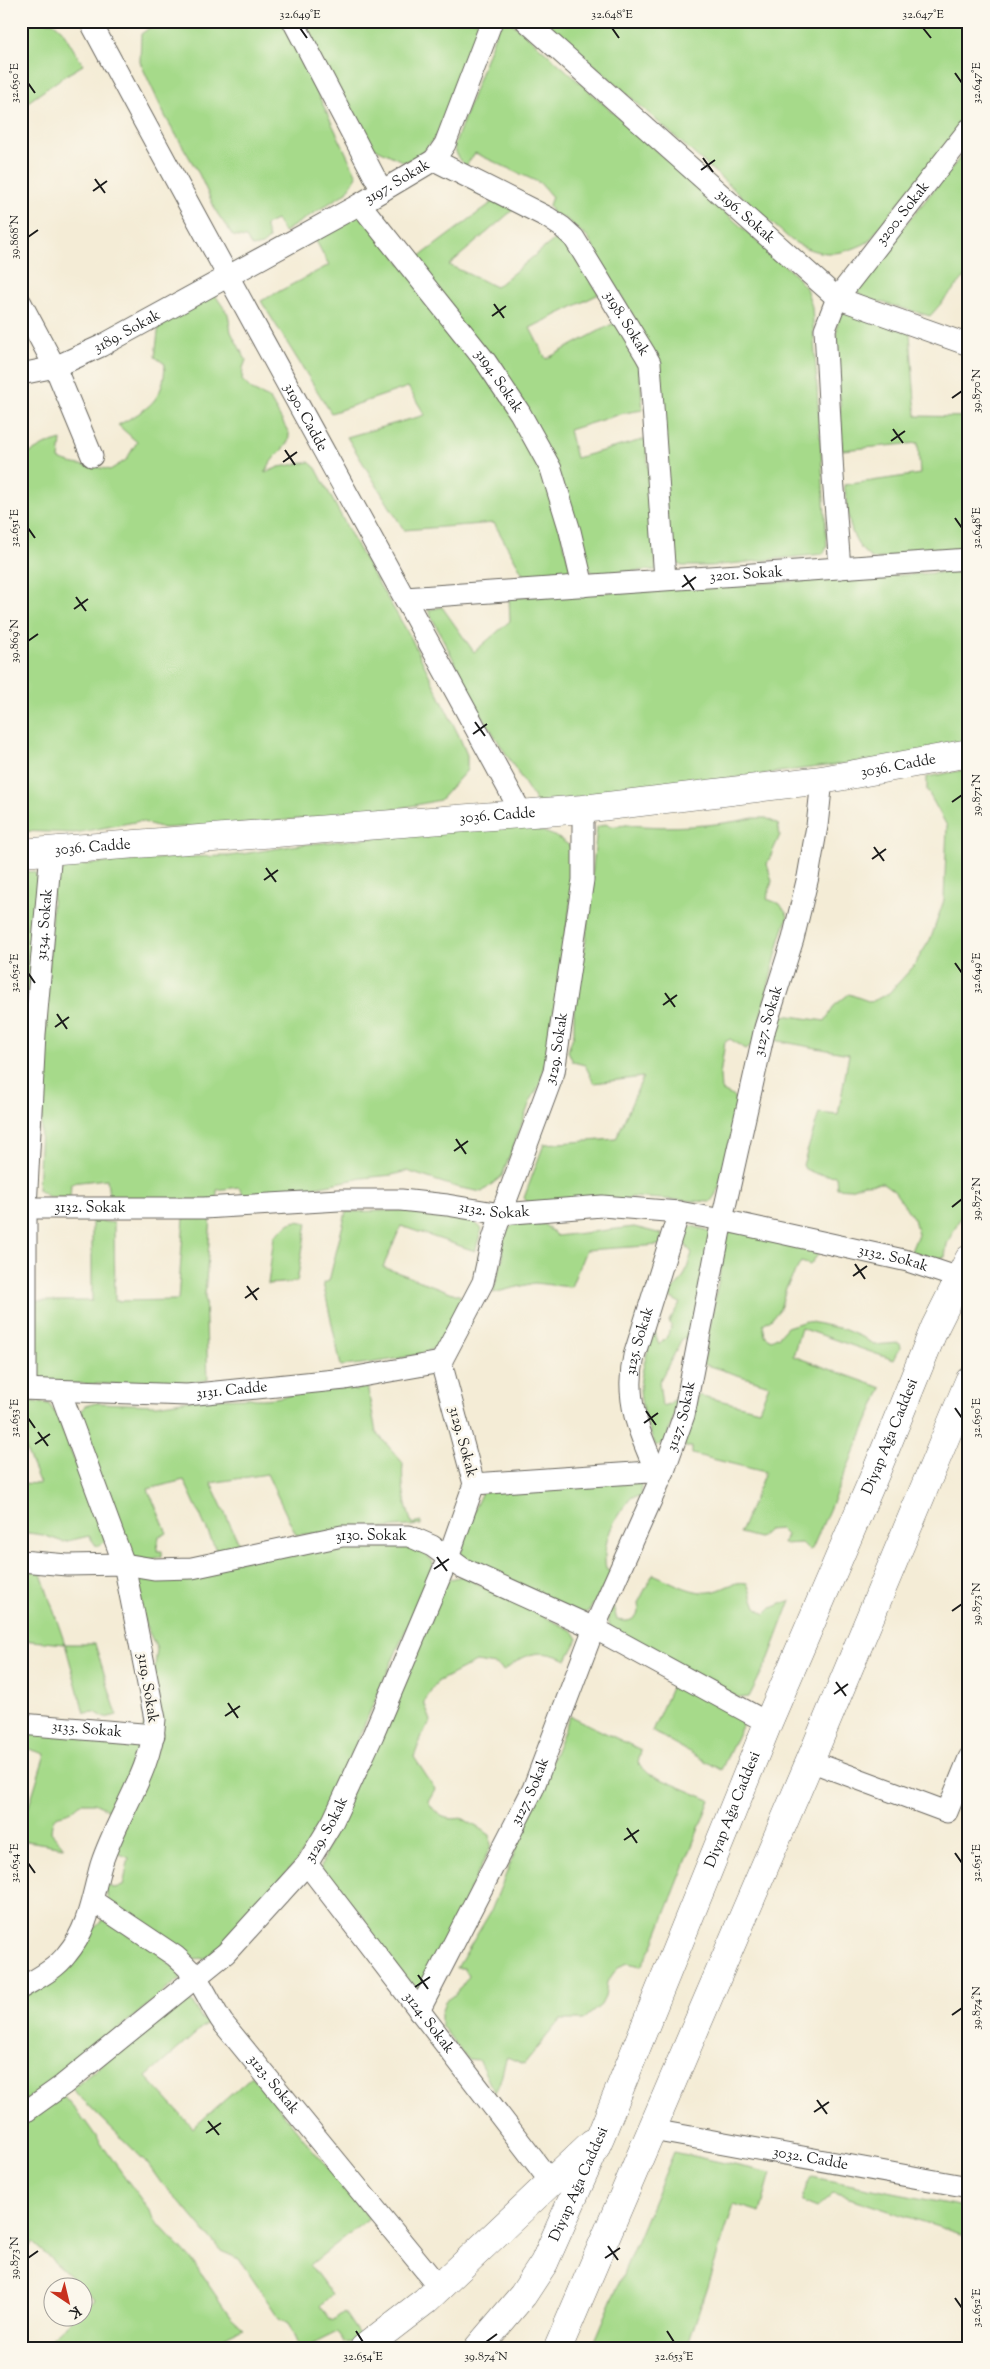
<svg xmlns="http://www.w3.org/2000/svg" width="990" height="2369" font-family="'Sorts Mill Goudy',serif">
	<rect width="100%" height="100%" fill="#fbf7ec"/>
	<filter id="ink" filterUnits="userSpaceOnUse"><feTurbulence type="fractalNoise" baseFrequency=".02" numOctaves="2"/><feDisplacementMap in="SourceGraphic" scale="10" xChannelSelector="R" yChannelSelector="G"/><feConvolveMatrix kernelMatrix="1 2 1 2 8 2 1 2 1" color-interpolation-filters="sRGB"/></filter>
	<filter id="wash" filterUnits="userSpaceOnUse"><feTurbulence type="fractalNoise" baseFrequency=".0096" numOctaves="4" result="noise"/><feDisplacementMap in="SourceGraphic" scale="20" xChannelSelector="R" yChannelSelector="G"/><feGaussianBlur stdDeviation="1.12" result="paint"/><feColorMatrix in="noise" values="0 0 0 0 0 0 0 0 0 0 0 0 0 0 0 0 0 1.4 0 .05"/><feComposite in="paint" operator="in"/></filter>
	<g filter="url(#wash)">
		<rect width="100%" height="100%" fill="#f4ecd6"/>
		<path fill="#a6da8a" stroke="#617b53" d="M37,21L53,22L62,30L83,65L63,77L21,107V29Z
			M159,21H283L357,176L347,192L284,232L276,220L265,225L269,239L262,245L252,247L246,238L233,236L217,213L199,174L165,116L140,62L141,34Z
			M300,21H484L439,133L420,156L404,162L373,147L355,123Z
			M500,21L510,22L523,32L793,273L806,288L812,307L827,547L823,554L711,566H682L672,560L638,325L588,238L566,219L552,213L549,205L552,197L540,183L475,153L466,166L458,158L454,146Z
			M545,21H969V114L868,242C839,257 818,257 791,240Z
			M969,147V272L930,316L866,298L858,293L857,284Z
			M494,201L513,210L449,265L496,287L560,235L599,294L530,328L546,359L616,322L637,359L640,374L643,410L624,413L569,430L576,458L646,439L656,570L593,573L588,566L559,475L415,260Z
			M361,213L488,374L543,463L571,571L524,576L494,523L404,530L347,437L425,415L408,387L331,413L261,301L329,265L315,239Z
			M215,295L228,314L231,332L246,360L243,368L242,380L252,390L269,398L289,433C290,445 281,450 274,458C270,462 268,468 265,473L279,467L309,462L316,468L360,552L410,636L459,736L467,755V770L440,800L396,809L258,823L163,828L140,821L75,833L21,831V458L44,445L61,440L59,459C76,467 93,465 110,470L126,460L137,442L118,425C148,409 164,401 165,364L155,357L159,324Z
			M850,312L910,333L916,416L969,417V550L873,559C847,543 849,513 844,485L920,474L918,443L842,450L837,329L838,318L841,313Z
			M969,571V744L928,753L537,803L484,719L428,610L442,607L474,652L510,621L509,598Z
			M969,769V1200L947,1244L945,1257L936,1259L911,1251L918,1234L914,1219L894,1191L883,1183L864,1184L850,1189L837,1188L836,1176L817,1174L805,1169L803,1165L819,1113L838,1115L849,1054L773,1040L770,1033L776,1014L825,1021L835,1005L849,994L871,1002L889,993L913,967L931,938L944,900L947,826L927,790V777Z
			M753,818H766L778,824L780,835L767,864L772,881L767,899L780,904L788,916L780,939L754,1043L746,1049L730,1039L725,1042L720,1075L721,1090L734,1097C735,1100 737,1104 738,1108C739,1122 730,1137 727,1150C723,1168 723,1188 710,1202L631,1197L626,1202L530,1205L524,1198L544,1144L616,1139L643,1077L594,1083L585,1065L573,1062L568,1051L574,1033V1007L584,955L597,827L605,824C617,829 620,824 631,825C667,829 717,826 753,818Z
			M514,825C538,829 563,835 578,855L548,1048L540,1084L530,1102L502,1176L482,1192L456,1187L407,1171L392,1175L362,1178L305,1189H285L244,1195L239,1187L217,1190V1201L109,1197L107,1179L71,1183L70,1198L49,1197L38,1190L53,885L66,866L181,857L230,856L298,845Z
			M24,871L35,872L38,880L27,1019L21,1023V872Z
			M410,1210L470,1218L482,1229L475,1251L401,1226L383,1267L461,1296C454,1312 448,1337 434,1348C422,1357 359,1365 341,1366L323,1283L329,1281L346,1212Z
			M211,1217L205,1295L208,1380L170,1385L37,1383L31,1372L32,1301H92V1220L114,1223L115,1301L178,1300L184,1218Z
			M297,1221L307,1223L297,1282L268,1284L274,1236L290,1223Z
			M516,1223L544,1224L557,1236L634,1227L662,1234L660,1245L586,1250L571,1287L534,1283L493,1293L503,1257L502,1246L503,1233Z
			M692,1226L707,1230L711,1235L692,1339L683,1338L659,1382L662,1406L669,1404L675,1399L679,1401L665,1443L656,1446C649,1431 640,1406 640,1389C640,1375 649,1344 655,1332L659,1345L666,1338L672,1327L669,1321L680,1303L671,1298L669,1291C684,1285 687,1267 692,1253L681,1239L685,1231Z
			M737,1230L820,1252L810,1265L801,1262L786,1288L780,1309L771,1319L763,1324L765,1335L771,1340L779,1336L787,1327L806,1321L843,1329L864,1338L874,1345L899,1343L900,1348L894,1360L801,1328L793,1356L882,1388L812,1549L808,1550L801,1543L783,1544L786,1535L780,1529L768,1530L759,1538L740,1533L765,1472L692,1454V1447H685L683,1442L698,1395L759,1410L769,1385L703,1364L727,1234Z
			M367,1385L376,1432L403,1463C401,1485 405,1504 412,1524L421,1522V1525L296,1535L267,1474L211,1483L241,1548L217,1552L184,1480L148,1489L167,1533L159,1536L157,1551H162V1556C150,1561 138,1561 128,1553L77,1415L85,1406L96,1403L156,1405L196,1399L250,1398C263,1402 297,1394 311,1391C324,1389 338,1389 350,1388L356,1391L359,1386Z
			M21,1400L49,1404L57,1416L106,1541L97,1547L89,1536L63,1542L43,1535L21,1532V1483L40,1484L21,1438Z
			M634,1481L641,1485L642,1496L632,1497C614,1517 601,1542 606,1569L612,1573L589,1611L580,1614L464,1560L461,1553L476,1505L482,1492Z
			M407,1544L424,1552L433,1562L431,1572L321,1824L296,1862L223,1943L206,1958L192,1959L108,1900L105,1885L114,1888L123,1886L129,1858L111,1850L125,1826L155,1667L157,1649L144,1622L138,1581L142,1575L299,1552Z
			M21,1570L40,1571L65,1644H95L117,1715L105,1718L95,1712L84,1713L65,1644L21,1640Z
			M653,1574C670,1581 691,1594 709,1592C724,1591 732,1580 747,1583L756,1607L766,1614L772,1608L791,1600L769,1658L749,1697L739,1698L612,1631L607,1617L612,1603L617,1620C628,1622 632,1622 639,1612L638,1603Z
			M462,1576L573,1631L578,1639L567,1660C539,1648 527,1652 504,1671L496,1665L476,1662L437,1682L424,1702L431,1721L423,1733L414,1757L435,1789L428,1801C437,1816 445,1821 462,1818L490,1835L491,1846L444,1943L428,1968L424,1986L419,1993L364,1929V1917L352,1904L347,1905L321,1867L326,1850L447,1580Z
			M674,1681L739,1716L743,1724L721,1770L652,1731Z
			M570,1716L641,1750L638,1763L649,1774L710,1800L652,1948L641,1966L628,1963L618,1967L607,1982L605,1997L601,2005L583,2020H560L524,2064L507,2057C502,2069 502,2081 495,2092C487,2081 485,2070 478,2060L467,2059L441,2025V2014L445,2001L457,1993L469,1976L464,1968H457L491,1911Z
			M32,1731L140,1740L141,1752L115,1805L109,1810L94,1803H81C78,1805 74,1809 71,1811C58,1818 53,1810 51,1832L64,1847L21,1840V1807L28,1809L45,1754L26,1748Z
			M103,1920L160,1953L182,1977L84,2057L21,2104V1997Z
			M184,2002H193L202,2019L209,2022L146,2077L193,2128L252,2076L369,2218L310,2265L332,2294L320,2306L332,2321L344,2312L360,2336L354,2342L345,2343L337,2332L305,2348L298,2345L288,2323L279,2318L239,2259L221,2251L180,2202L161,2183L147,2163L72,2089L170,2009Z
			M62,2095L85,2121L160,2226L190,2258L230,2316L243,2328L224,2337L218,2348H40L75,2317L82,2316L83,2310L95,2299L33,2243L21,2256V2127Z
			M674,2152L771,2173L760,2212L734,2204L687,2348H592Z
			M812,2177L969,2208V2237L834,2193L817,2208L803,2202L802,2196Z"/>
	</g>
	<g filter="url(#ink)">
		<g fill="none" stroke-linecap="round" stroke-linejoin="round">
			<g stroke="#68655d" stroke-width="23">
				<g id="street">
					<path id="s1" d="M90,21C232,287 379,549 522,814"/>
					<path d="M293,21L382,191"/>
					<path id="s2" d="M526,21L837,298L969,345"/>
					<path id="s3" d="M434,160L547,217L562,227L574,238L645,354L650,363L665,579"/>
					<path id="s4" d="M360,204L486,362L520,413L551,469L570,531L583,586"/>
					<path d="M21,303L55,367L92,456"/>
					<path id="s5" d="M21,374L55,367L101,346L360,204L434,160L445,144L492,21"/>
					<path id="s6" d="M840,568L833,476L825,329L837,298L969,129"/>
					<path id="s7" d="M405,598L969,559"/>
					<path id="s8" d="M21,1208H204L339,1200H401L447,1205L501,1214L602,1206L679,1212L722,1220L908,1261L959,1278"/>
					<path id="s9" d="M21,1389L187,1395L345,1379L441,1362"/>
					<path id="s10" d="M26,1389V1208L35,1034L51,851"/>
					<path id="s11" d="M656,1471C639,1433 624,1399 634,1356L679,1212"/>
					<path d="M474,1484L664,1471"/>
					<path id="s12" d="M21,1561L67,1565L124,1564L154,1569L192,1568L342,1536H409L432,1546L462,1568L594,1628L768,1723"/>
					<path id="s13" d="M21,1724L154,1735"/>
					<path d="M810,1761L947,1812L969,1758"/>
					<path id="s14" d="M307,1864L550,2181"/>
					<path id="s15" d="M93,1901L175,1956C183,1963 191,1970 197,1979C207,1993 213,2009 223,2023L439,2287"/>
					<path d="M21,1988C38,1978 56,1969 67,1954C89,1928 92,1896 101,1865C117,1815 152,1772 155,1719L124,1564L60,1391"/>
					<path id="s16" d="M419,2011L533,1789L594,1628L664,1471L684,1415L722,1220L765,1028L793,939L808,877L817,826L822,780"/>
					<path id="s17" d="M21,2115L63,2085L226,1953L307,1864L333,1821L373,1735L448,1558L474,1484L441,1362L483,1282L491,1245L501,1214L554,1072L583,880V809"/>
					<path id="s18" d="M652,2130L969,2187"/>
				</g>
			</g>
			<g stroke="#68655d" stroke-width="29">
				<g id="secondary">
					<path id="s19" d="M21,853L583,809L822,780L969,753"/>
					<path d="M364,2348L425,2301L592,2143"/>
					<path id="s20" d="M478,2348L523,2295L544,2263L601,2135L768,1723L876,1472L935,1327L969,1259"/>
					<path d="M558,2348L810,1761L969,1381"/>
				</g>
			</g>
			<use href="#street" stroke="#fff" stroke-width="21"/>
			<use href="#secondary" stroke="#fff" stroke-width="28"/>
		</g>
	</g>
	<path fill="none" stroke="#1c1c1c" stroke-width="2" d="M300,28L307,38M612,28L619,38M923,28L931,38M955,73L962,83M28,83L35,93M703,158L713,172M701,170L715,160M95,179L105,193M93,191L107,181M28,237L38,230M494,304L504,318M492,316L506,306M952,398L962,391M893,429L903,443M891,441L905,431M285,450L295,465M283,462L297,452M955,518L962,528M28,528L35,538M684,575L694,590M682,587L696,577M76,597L86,611M74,609L88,599M28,641L38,634M475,722L485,736M473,734L487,724M952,802L962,795M874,847L884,861M872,859L886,849M266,868L276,882M264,880L278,870M955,963L962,973M28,973L35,983M665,993L675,1007M663,1005L677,995M57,1014L67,1029M55,1027L69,1017M456,1139L466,1154M454,1151L468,1141M952,1207L962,1199M855,1264L865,1279M853,1276L867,1266M247,1286L257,1300M245,1298L259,1288M955,1408L962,1418M646,1411L656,1425M28,1418L35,1428M644,1423L658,1413M38,1432L48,1446M35,1444L50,1434M437,1557L447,1571M434,1569L449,1559M952,1611L962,1604M836,1682L846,1696M834,1694L848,1684M228,1703L238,1718M225,1716L240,1706M627,1828L637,1843M624,1840L639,1830M955,1853L962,1863M28,1863L35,1873M418,1975L428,1989M415,1987L430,1977M952,2015L962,2008M817,2100L827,2114M814,2112L829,2102M208,2121L219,2135M206,2133L221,2123M608,2246L618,2260M28,2258L38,2251M605,2258L620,2248M955,2298L962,2308M356,2331L363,2342M667,2331L674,2342M486,2342L497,2334"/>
	<g text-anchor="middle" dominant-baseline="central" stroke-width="5" stroke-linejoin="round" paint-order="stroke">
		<g font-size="15" fill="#1c1c1c" stroke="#fbf7ec">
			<text stroke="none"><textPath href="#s5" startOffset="424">3197. Sokak</textPath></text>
			<text stroke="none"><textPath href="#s6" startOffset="380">3200. Sokak</textPath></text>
			<text stroke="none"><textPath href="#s2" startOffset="294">3196. Sokak</textPath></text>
			<text stroke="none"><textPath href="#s3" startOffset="261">3198. Sokak</textPath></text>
			<text stroke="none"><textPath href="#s5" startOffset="115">3189. Sokak</textPath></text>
			<text stroke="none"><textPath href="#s4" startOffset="225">3194. Sokak</textPath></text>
			<text stroke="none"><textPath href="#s1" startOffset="451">3190. Cadde</textPath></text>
			<text stroke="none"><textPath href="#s7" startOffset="342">3201. Sokak</textPath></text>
			<text stroke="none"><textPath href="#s19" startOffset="882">3036. Cadde</textPath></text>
			<text stroke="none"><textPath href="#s19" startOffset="478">3036. Cadde</textPath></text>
			<text stroke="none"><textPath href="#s19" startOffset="72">3036. Cadde</textPath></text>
			<text stroke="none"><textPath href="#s10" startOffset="465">3134. Sokak</textPath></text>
			<text stroke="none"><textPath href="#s16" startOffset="1056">3127. Sokak</textPath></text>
			<text stroke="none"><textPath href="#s17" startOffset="1260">3129. Sokak</textPath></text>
			<text stroke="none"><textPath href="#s8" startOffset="69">3132. Sokak</textPath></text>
			<text stroke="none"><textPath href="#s8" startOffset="474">3132. Sokak</textPath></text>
			<text stroke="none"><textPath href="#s8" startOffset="879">3132. Sokak</textPath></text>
			<text stroke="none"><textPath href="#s11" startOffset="135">3125. Sokak</textPath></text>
			<text stroke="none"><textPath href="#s9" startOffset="211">3131. Cadde</textPath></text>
			<text stroke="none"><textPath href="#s16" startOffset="651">3127. Sokak</textPath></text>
			<text stroke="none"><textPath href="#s20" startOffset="1004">Diyap Ağa Caddesi</textPath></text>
			<text transform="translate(462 1442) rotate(75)">3129. Sokak</text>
			<text stroke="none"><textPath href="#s12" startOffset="354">3130. Sokak</textPath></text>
			<text transform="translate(147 1688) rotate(81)">3119. Sokak</text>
			<text stroke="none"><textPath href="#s13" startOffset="66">3133. Sokak</textPath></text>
			<text stroke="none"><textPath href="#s16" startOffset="246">3127. Sokak</textPath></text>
			<text stroke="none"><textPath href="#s20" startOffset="599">Diyap Ağa Caddesi</textPath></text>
			<text stroke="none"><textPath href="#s17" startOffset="421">3129. Sokak</textPath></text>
			<text stroke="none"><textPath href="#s14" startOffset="200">3124. Sokak</textPath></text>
			<text stroke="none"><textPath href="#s15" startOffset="261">3123. Sokak</textPath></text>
			<text stroke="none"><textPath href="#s18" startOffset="161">3032. Cadde</textPath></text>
			<text stroke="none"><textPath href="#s20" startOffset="194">Diyap Ağa Caddesi</textPath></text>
		</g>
	</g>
	<rect width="990" height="2369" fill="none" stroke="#fbf7ec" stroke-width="55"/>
	<g transform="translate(68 2302) rotate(145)"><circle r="24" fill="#fbf7ec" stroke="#a29f99"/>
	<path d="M0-4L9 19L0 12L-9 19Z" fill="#c8321e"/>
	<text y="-8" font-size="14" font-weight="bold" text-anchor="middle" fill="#1c1c1c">K</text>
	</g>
	<rect x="28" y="28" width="934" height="2314" fill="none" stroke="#1c1c1c" stroke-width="2"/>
	<g font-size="12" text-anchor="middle" fill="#1c1c1c">
		<text x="300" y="18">32.649°E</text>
		<text x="612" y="18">32.648°E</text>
		<text x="923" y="18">32.647°E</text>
		<text transform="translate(14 83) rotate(-90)" y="4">32.650°E</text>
		<text transform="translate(976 83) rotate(-90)" y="4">32.647°E</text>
		<text transform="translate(14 237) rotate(-90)" y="4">39.868°N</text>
		<text transform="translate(976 391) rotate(-90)" y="4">39.870°N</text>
		<text transform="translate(14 528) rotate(-90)" y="4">32.651°E</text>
		<text transform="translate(976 528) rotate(-90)" y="4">32.648°E</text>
		<text transform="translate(14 641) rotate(-90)" y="4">39.869°N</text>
		<text transform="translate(976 795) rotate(-90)" y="4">39.871°N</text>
		<text transform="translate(14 973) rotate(-90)" y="4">32.652°E</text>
		<text transform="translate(976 973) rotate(-90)" y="4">32.649°E</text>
		<text transform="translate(976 1199) rotate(-90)" y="4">39.872°N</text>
		<text transform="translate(14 1418) rotate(-90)" y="4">32.653°E</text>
		<text transform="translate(976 1418) rotate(-90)" y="4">32.650°E</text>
		<text transform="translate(976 1604) rotate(-90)" y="4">39.873°N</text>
		<text transform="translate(14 1863) rotate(-90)" y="4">32.654°E</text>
		<text transform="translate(976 1863) rotate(-90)" y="4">32.651°E</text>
		<text transform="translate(976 2008) rotate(-90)" y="4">39.874°N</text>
		<text transform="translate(14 2258) rotate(-90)" y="4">39.873°N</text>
		<text transform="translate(976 2308) rotate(-90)" y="4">32.652°E</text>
		<text x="363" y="2360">32.654°E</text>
		<text x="486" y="2360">39.874°N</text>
		<text x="674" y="2360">32.653°E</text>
	</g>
</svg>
